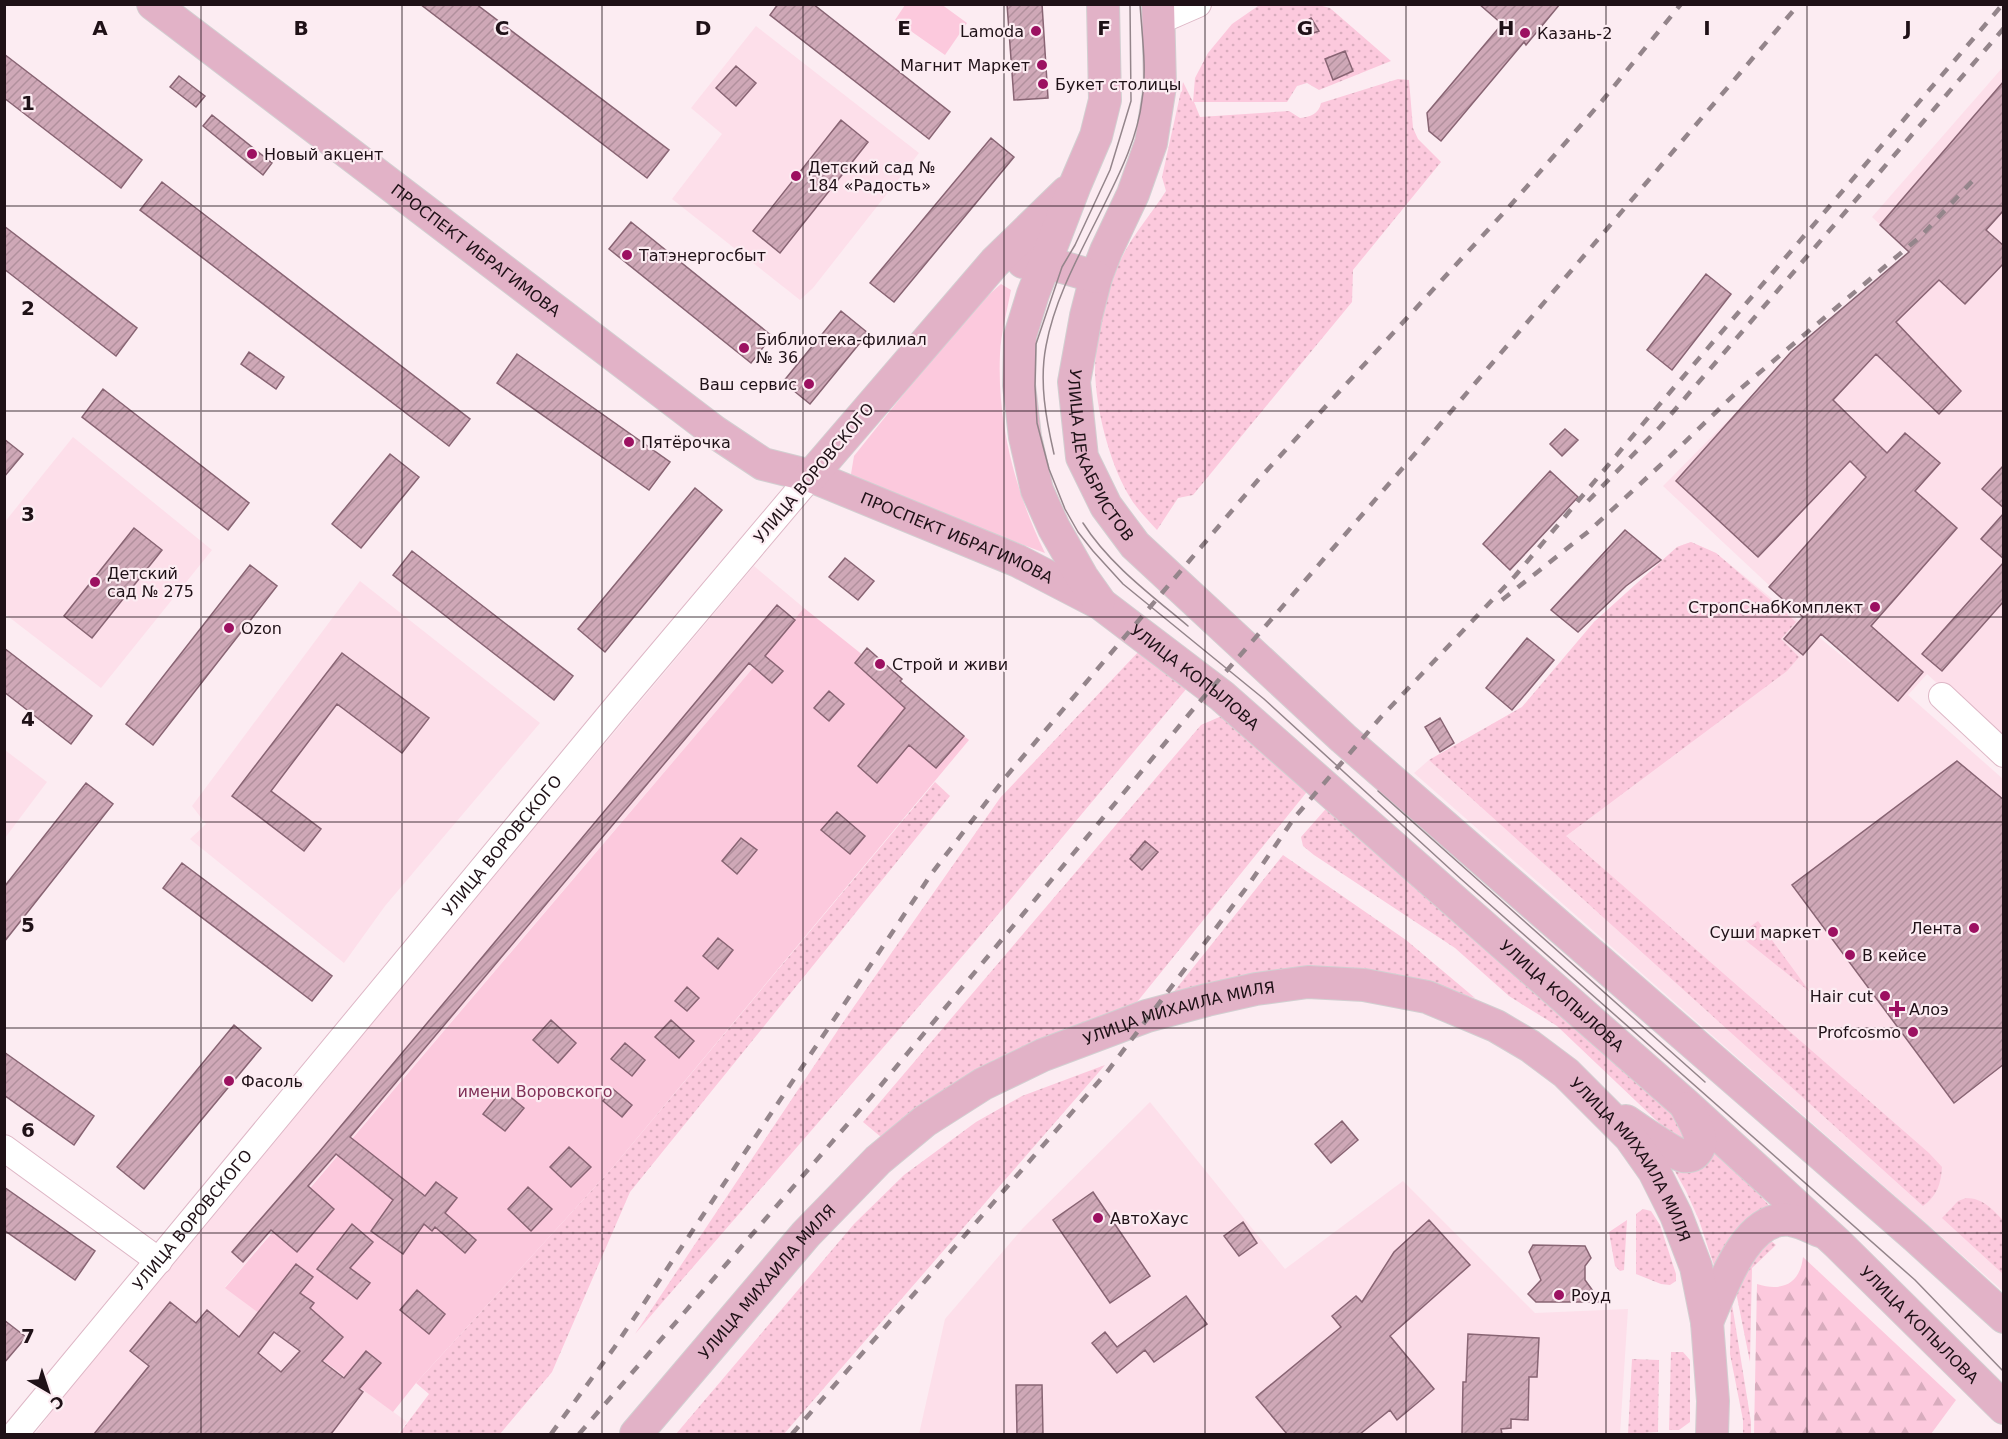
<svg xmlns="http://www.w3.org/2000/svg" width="2008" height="1439" font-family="'DejaVu Sans',sans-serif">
	<defs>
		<pattern id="grass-dots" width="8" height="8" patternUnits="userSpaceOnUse" patternTransform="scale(1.5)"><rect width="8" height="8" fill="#fcc9dd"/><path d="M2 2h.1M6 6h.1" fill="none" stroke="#d8acbd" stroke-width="1.8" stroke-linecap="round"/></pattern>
		<pattern id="forest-firs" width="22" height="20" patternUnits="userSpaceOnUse" patternTransform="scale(1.5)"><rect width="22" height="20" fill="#fcc9dd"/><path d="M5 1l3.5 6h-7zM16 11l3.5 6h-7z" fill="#d8acbd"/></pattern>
		<pattern id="building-hatch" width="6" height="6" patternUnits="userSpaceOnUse" patternTransform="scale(1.5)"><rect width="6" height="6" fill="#cfa8b7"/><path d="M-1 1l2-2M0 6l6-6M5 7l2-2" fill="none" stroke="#b1909d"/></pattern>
	</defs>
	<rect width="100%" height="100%" fill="#fcecf2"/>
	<path fill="#fddfea" d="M756,26L919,153L813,288L800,300L672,199L722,134L691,108Z
		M2003,67V744L1927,674L1908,695L2003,779V1291L1414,773L1429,760L1522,707L1594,622L1677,547L1691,542L1716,553L1864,674L1663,486L1789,359L1915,258L1872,217Z
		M73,437L212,550L101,688L5,614L4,523Z
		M754,566L804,608L225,1287L407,1422L397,1434H35L111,1332Z
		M360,581L540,723L385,906L344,963L190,839L206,824L192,806Z
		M5,750L47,782L5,838H4Z
		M1150,1102L1285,1269L1403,1181L1535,1313L1628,1309L1620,1434H919L945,1319L1023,1228Z"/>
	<path fill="url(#grass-dots)" d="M1272,4H1315L1330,8L1391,61L1319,90L1307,83L1297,86L1287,102H1194L1200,117L1289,111L1300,118C1310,117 1319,114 1321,103L1398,79L1409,80L1413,128L1418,139L1441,162L1353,270L1352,302L1193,495L1178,498L1157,530C1147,519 1135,507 1128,494C1109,461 1096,409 1095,371C1095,337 1105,300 1117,268C1128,240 1150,216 1166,191L1162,177L1183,82L1193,102L1195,78L1208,53L1232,24L1258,6Z
		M1691,542L1716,553L1796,622L1781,639L1799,657L1787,671L1566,836L1929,1153L1942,1167C1941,1184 1937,1196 1923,1206L1429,760L1522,707L1594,622L1677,547Z
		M1141,649L1187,688L985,930L635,1334L848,1015L1000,798Z
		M1224,715L1310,788L1133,1007L994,1060L881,1137L863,1122L1201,725Z
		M935,782L950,796L630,1192L552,1372L500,1434H399L429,1394L416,1383L613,1167Z
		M1331,803L1677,1107L1694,1141L1677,1140L1557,1026L1509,996L1455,948L1314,855L1303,846L1301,837Z
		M1283,855L1406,940L1475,998L1413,982L1168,999Z
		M1758,921L1810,992L1739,935Z
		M1105,1065L784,1434H676L854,1224L904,1175L976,1122L1022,1096Z
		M1661,1146L1704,1161L1714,1153L1715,1147L1778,1215L1719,1281L1699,1220L1686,1191Z
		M1966,1198C1983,1198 1992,1209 2003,1220V1274L1942,1218L1958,1201Z
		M1643,1209L1651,1211L1660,1225L1676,1274V1281L1670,1285L1661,1284L1636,1274V1214Z
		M1627,1220L1624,1270L1620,1271L1615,1266L1609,1232Z
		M1764,1235L1776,1245L1752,1268L1750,1362L1733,1277Z
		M1731,1298L1751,1422V1434H1743V1420L1730,1354Z
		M1671,1352H1683L1690,1360V1422L1679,1430H1669Z
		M1632,1359L1659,1360L1658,1432L1628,1434Z"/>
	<path fill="url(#forest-firs)" d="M1803,1257L1956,1400L1931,1434H1754L1757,1284C1782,1292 1800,1284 1803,1257Z"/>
	<path fill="#fcc9dd" d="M941,4L967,23L945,55L895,20L905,5Z
		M1001,284L1011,290C1007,311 1001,333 1000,354C997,423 1015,491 1045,553L850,480L854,456L970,311Z
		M804,608L969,740L613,1167L416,1383L393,1412L225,1288Z"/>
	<path fill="url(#building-hatch)" stroke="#886473" stroke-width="1.5" fill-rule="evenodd" d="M420,4H476L669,150L647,178Z
		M778,4H813L950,112L929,139L770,15Z
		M1007,4H1042L1048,98L1014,100Z
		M1479,4H1560L1526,45L1524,42L1441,141L1429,131L1427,113L1502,24Z
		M1311,18L1319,31L1308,35L1303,33L1301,28L1303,23Z
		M1345,51L1353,71L1333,80L1325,59Z
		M4,54L142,160L121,188L4,98Z
		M736,66L756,83L736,106L716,88Z
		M179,76L205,96L196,107L170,87Z
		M2004,81V210L1986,230L2004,246V263L1965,304L1939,280L1896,322L1961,391L1939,414L1876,354L1833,400L1887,453L1905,433L1940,463L1915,491L1957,528L1871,626L1923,672L1898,701L1821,634L1803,655L1784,639L1803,617L1769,587L1866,477L1850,461L1758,557L1676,481L1791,352L1909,252L1880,225Z
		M212,115L272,163L263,175L203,126Z
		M841,120L868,142L780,253L753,231Z
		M991,138L1014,157L894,302L870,283Z
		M162,182L470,419L449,446L140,210Z
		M631,222L772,336L751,363L609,249Z
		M4,226L137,328L116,356L4,269Z
		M1706,274L1731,294L1672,370L1647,350Z
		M841,311L868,333L810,404L783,382Z
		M249,352L284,377L276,389L241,364Z
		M517,354L670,462L649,490L497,383Z
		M103,389L249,503L228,530L82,417Z
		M1565,429L1578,440L1562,456L1550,444Z
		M4,439L23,454L4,477Z
		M390,454L419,477L361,548L332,524Z
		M2004,465V508L1982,489Z
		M1550,471L1578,497L1510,570L1483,544Z
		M695,488L722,510L605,652L578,629Z
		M2004,513V559L1981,539Z
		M134,528L162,550L92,638L64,616Z
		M1625,530L1661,560L1626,586L1578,632L1551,610Z
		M412,551L573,676L554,700L393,575Z
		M845,558L874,581L858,600L829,577Z
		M2004,562V601L1942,671L1922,654Z
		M250,565L277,586L153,745L126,724Z
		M777,605L795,620L765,656L783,671L772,683L749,663L350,1137L425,1196L436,1182L457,1198L445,1213L476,1240L465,1253L435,1227L432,1231L424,1224L403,1254L371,1231L393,1200L336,1154L308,1186L334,1209L297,1252L271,1230L243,1262L232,1252L320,1151Z
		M1527,638L1554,660L1512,710L1486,688Z
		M4,648L92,716L71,744L4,692Z
		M867,648L902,679L900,681L964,736L936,768L909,745L877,783L858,766L905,708L855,663Z
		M342,653L429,718L402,753L337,704L271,791L321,829L304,851L232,796Z
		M829,691L844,704L829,721L814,708Z
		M1440,718L1454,743L1440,752L1425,727Z
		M1957,761L2004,800V1064L1954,1103L1792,885Z
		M86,783L113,804L4,942V887Z
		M837,812L865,836L850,854L821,830Z
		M741,838L757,850L737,874L722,861Z
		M1145,841L1158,852L1142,870L1130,859Z
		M182,863L332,976L312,1001L163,888Z
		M718,938L733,950L718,969L703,956Z
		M687,987L699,998L687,1011L675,1001Z
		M551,1020L576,1043L558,1063L533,1040Z
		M671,1020L694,1041L679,1058L655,1037Z
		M234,1025L261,1048L144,1189L117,1167Z
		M625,1043L645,1060L632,1076L611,1059Z
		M4,1052L94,1116L74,1145L4,1095Z
		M613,1089L632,1105L622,1117L603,1101Z
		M502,1090L524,1108L505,1131L483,1114Z
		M1342,1121L1358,1140L1331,1163L1315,1144Z
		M569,1147L591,1167L571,1187L550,1167Z
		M4,1187L95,1251L75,1280L4,1230Z
		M528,1187L552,1209L531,1231L508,1209Z
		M1093,1192L1150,1276L1110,1303L1053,1220Z
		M1429,1220L1470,1265L1390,1336L1434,1389L1397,1420L1390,1410L1360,1434H1287L1256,1397L1341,1327L1332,1316L1356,1296L1362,1302L1394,1252Z
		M1243,1222L1257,1243L1239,1256L1224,1236Z
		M352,1224L373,1242L350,1268L370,1283L357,1299L317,1269Z
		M1533,1245L1585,1246L1591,1258L1585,1266V1280L1601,1302H1536L1528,1294L1541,1280L1529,1252Z
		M296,1264L313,1277L300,1293L314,1303L310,1308L343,1337L322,1361L344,1378L366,1351L381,1363L359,1389L363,1392L331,1434H94L149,1366L130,1351L170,1302L196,1323L207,1310L239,1337ZM274,1332L300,1351L281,1372L258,1353Z
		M417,1290L445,1314L429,1334L400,1310Z
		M1186,1296L1207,1324L1154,1362L1145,1350L1117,1373L1092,1343L1105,1332L1117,1347Z
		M4,1320L26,1337L4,1363Z
		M1468,1334L1539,1338L1537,1377H1529L1528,1420L1511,1419V1428L1501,1429L1502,1434H1462L1463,1382H1466Z
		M1016,1385H1042L1043,1434H1017Z"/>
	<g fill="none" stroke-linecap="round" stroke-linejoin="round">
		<g stroke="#deb7c6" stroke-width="28">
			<g id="minor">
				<path d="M1159,21L1198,4"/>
				<path d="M1942,696L2004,754"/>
				<path d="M4,1148L159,1261"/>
				<path id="s1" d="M15,1434L617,706L811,476"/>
			</g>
		</g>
		<g stroke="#d2cfd1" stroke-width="34">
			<g id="major">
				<path id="s2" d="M153,4L715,432L763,464L811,476L1018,561L1101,604L1222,696L1685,1104L1837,1243L2004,1408"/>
				<path id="s3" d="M1158,4L1160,86L1151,143L1133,194L1106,251L1096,277L1086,316L1074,382L1082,457L1106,506L1135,545L1343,738L1916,1237L2004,1317"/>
				<path d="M1023,262H1045L1096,277"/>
				<path d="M811,476L995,262L1067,192"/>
				<path d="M1099,601L1082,577L1054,528L1037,490L1025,437L1019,385L1020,336L1033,294L1075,185L1096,136L1105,100L1103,4"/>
				<path d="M1626,1121C1636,1128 1675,1155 1683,1156C1688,1157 1693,1156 1696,1152C1707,1139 1693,1120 1687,1108"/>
				<path d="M1707,1322C1721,1291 1745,1214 1790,1220C1800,1221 1811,1227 1820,1231"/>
				<path id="s4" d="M636,1434L806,1234L878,1160L925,1121L983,1084L1043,1055L1147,1016L1207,1000L1256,989L1308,982L1364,985L1427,997L1496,1026L1530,1046L1566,1073L1630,1137L1654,1171L1676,1215L1696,1267L1707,1322L1713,1401L1712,1434"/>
			</g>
		</g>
		<use href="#minor" stroke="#fff" stroke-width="26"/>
		<use href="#major" stroke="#e2b2c7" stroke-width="32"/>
		<path stroke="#94858b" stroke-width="1.5" d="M1130,4L1131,101L1110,170L1075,245L1062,267L1036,344L1035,386L1037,423L1049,469L1065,509L1078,532L1093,551L1123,584L1264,699L1461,879L1915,1280L2004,1372
			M1054,454C1046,419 1039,382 1046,346C1055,296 1083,248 1105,203C1121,171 1138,136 1142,100C1147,69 1142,36 1140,4
			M1083,523C1109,564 1151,595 1188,626
			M1378,791L1705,1082"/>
		<path stroke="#94858b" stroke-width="4.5" stroke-dasharray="10 10" stroke-linecap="butt" d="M1588,501L1660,427L2004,28
			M1502,600L1589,531L1665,461L1739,390L1921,236L1977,176
			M551,1434L614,1348L932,873L1004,779L1258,480L1509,207L1602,101L1681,4
			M579,1434L872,1096L1190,713L1401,470L1799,4
			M792,1434L1107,1072L1247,887L1295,817L1381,717L1515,576L1647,419L2003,4"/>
	</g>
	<path fill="none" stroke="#1f1117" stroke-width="1.5" stroke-opacity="0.55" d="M201,4V1434M402,4V1434M602,4V1434M803,4V1434M1004,4V1434M1205,4V1434M1406,4V1434M1606,4V1434M1807,4V1434M4,206H2004M4,411H2004M4,617H2004M4,822H2004M4,1028H2004M4,1233H2004"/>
	<g fill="#9c1161" stroke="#fcecf2" stroke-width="2">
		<circle cx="1036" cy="31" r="6"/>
		<circle cx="1525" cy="33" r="6"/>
		<circle cx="1042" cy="65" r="6"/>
		<circle cx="1043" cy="84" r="6"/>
		<circle cx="252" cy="154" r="6"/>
		<circle cx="796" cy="176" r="6"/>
		<circle cx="627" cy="255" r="6"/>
		<circle cx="744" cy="348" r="6"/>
		<circle cx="809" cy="384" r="6"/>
		<circle cx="629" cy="442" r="6"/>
		<circle cx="95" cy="582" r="6"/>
		<circle cx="1875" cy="607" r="6"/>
		<circle cx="229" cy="628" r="6"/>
		<circle cx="880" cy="664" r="6"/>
		<circle cx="1974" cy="928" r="6"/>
		<circle cx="1833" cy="932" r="6"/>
		<circle cx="1850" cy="955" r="6"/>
		<circle cx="1885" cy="996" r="6"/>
		<path d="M1894 1000h6v6h6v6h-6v6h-6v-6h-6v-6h6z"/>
		<circle cx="1913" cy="1032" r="6"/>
		<circle cx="229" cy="1081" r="6"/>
		<circle cx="1098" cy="1218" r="6"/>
		<circle cx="1559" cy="1295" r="6"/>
	</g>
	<g text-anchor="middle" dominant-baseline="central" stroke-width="4.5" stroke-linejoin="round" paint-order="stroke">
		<g font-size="16" fill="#1f1117" stroke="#fcecf2" text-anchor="start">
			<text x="1024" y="31" text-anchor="end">Lamoda</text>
			<text x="1537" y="33">Казань-2</text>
			<text x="1030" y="65" text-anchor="end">Магнит Маркет</text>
			<text x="1055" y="84">Букет столицы</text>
			<text x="264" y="154">Новый акцент</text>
			<text x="808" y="167">Детский сад №<tspan x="808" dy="18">184 «Радость»</tspan></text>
			<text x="639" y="255">Татэнергосбыт</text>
			<text x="756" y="339">Библиотека-филиал<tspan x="756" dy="18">№ 36</tspan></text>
			<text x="797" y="384" text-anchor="end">Ваш сервис</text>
			<text x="641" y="442">Пятёрочка</text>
			<text x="107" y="573">Детский<tspan x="107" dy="18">сад № 275</tspan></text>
			<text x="1863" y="607" text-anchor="end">СтропСнабКомплект</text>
			<text x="241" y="628">Ozon</text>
			<text x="892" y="664">Строй и живи</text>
			<text x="1962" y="928" text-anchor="end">Лента</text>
			<text x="1821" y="932" text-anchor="end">Суши маркет</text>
			<text x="1862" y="955">В кейсе</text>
			<text x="1873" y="996" text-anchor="end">Hair cut</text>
			<text x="1909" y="1009">Алоэ</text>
			<text x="1901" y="1032" text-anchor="end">Profcosmo</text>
			<text x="241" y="1081">Фасоль</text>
			<text x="1110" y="1218">АвтоХаус</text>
			<text x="1571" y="1295">Роуд</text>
		</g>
		<g font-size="16" fill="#1f1117" stroke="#fcecf2">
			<text stroke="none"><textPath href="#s2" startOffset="406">ПРОСПЕКТ ИБРАГИМОВА</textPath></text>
			<text stroke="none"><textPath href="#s3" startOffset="471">УЛИЦА ДЕКАБРИСТОВ</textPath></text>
			<text transform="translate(814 473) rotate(-50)">УЛИЦА ВОРОВСКОГО</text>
			<text stroke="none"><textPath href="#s2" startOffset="972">ПРОСПЕКТ ИБРАГИМОВА</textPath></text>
			<text stroke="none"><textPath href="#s2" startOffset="1250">УЛИЦА КОПЫЛОВА</textPath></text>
			<text stroke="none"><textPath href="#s1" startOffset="764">УЛИЦА ВОРОВСКОГО</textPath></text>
			<text stroke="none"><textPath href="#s2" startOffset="1736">УЛИЦА КОПЫЛОВА</textPath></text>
			<text stroke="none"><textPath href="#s4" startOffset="705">УЛИЦА МИХАИЛА МИЛЯ</textPath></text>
			<text stroke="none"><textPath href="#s4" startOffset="1227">УЛИЦА МИХАИЛА МИЛЯ</textPath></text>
			<text stroke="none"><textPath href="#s1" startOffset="278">УЛИЦА ВОРОВСКОГО</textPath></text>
			<text stroke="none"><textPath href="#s4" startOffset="201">УЛИЦА МИХАИЛА МИЛЯ</textPath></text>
			<text stroke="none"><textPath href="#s2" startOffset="2222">УЛИЦА КОПЫЛОВА</textPath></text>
		</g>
		<g font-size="16" fill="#823158" stroke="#fcecf2">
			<text x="535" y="1091">имени Воровского</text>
		</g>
	</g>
	<g font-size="20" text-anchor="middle" font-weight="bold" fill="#1f1117" stroke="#fcecf2" stroke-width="4.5" stroke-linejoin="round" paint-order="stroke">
		<text x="100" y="35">A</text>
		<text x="301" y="35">B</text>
		<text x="502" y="35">C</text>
		<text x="703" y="35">D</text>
		<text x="904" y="35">E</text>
		<text x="1104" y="35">F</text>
		<text x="1305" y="35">G</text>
		<text x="1506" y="35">H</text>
		<text x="1707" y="35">I</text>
		<text x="1908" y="35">J</text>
		<text x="28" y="110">1</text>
		<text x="28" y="315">2</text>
		<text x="28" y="521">3</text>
		<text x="28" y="726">4</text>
		<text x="28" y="932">5</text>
		<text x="28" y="1137">6</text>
		<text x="28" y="1343">7</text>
	</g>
	<rect width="2008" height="1439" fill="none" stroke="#1f1117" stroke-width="12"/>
	<g transform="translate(48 1391) rotate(141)" stroke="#fcecf2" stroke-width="4.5" paint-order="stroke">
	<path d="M0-4.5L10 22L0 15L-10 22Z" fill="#1f1117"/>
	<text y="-9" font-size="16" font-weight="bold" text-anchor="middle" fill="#1f1117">С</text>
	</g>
</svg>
